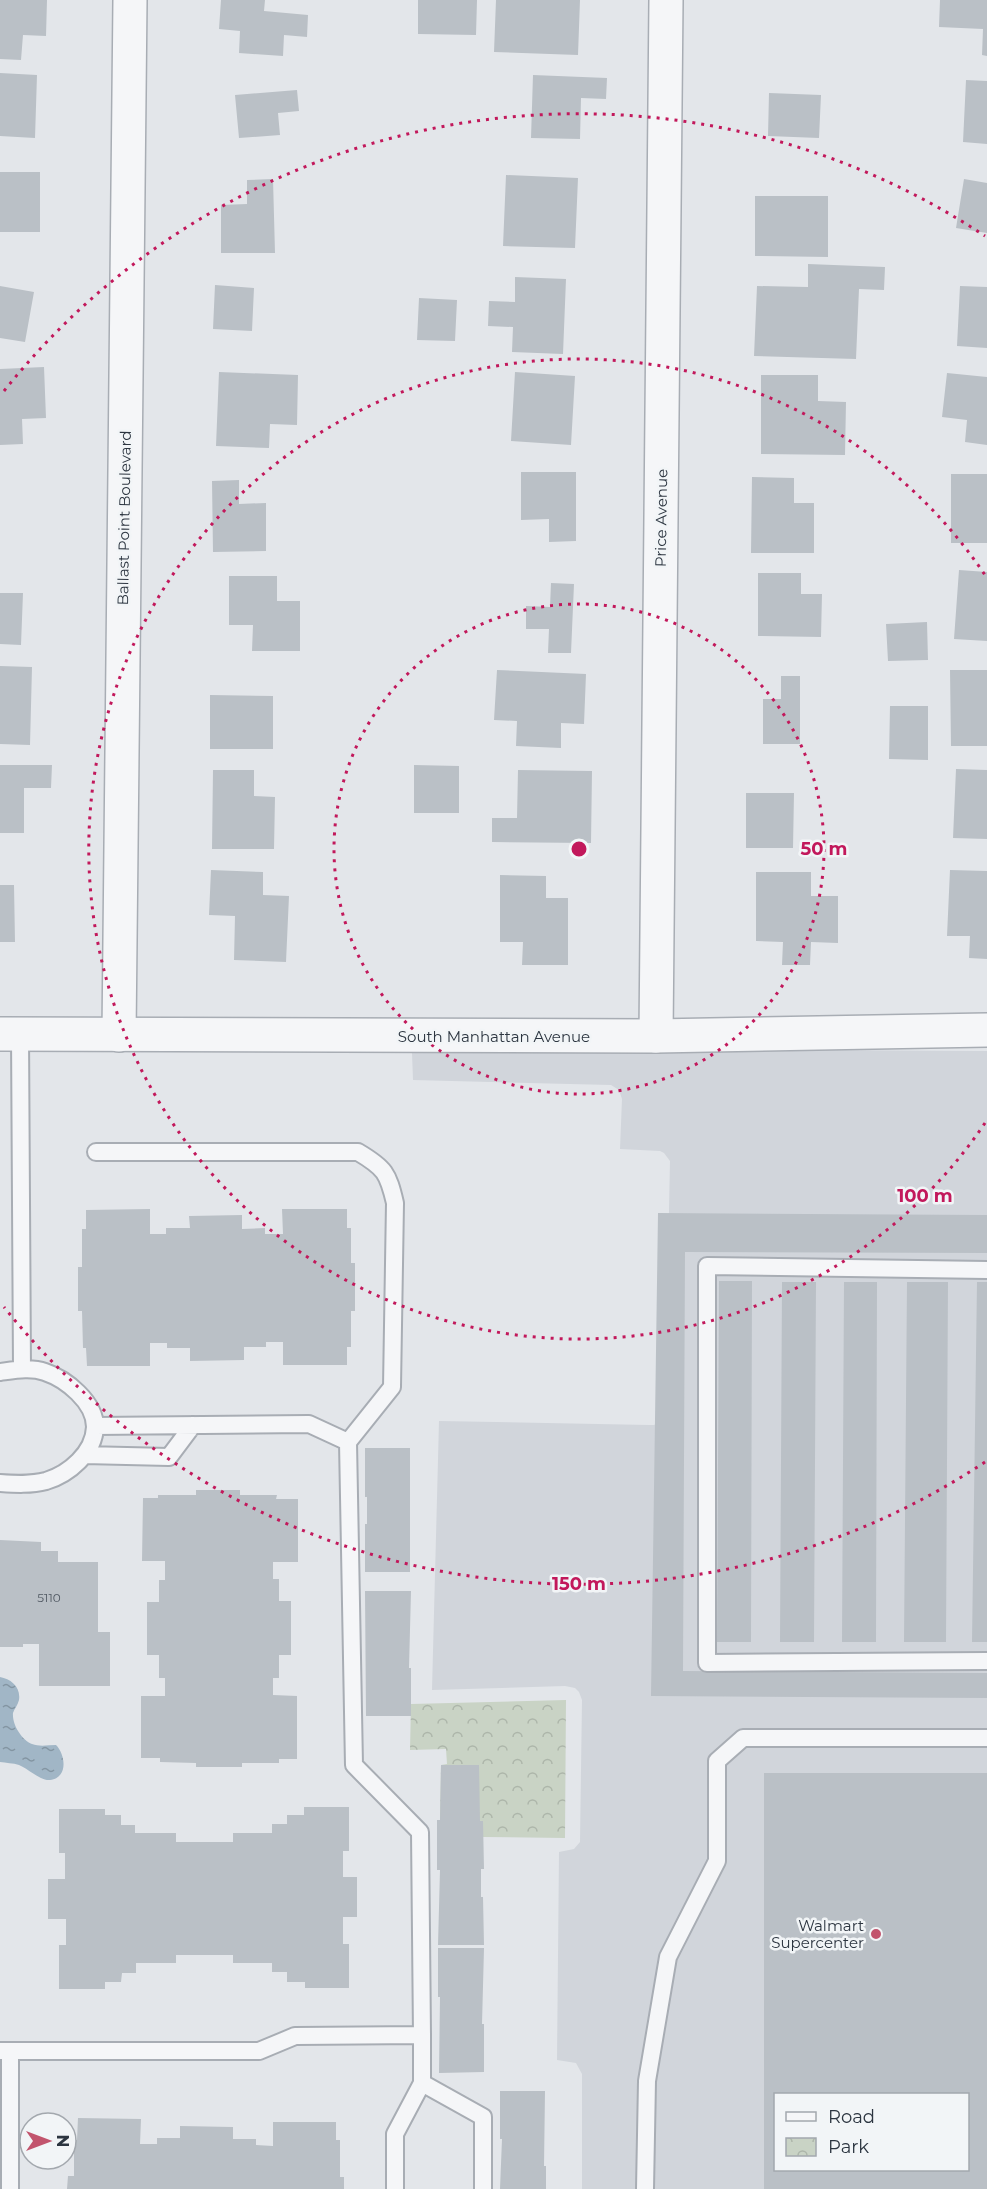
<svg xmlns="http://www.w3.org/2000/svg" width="987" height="2189" font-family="Montserrat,sans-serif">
	<defs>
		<pattern id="park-crowns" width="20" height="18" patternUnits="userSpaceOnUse" patternTransform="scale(1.5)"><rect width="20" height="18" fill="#c9d3c5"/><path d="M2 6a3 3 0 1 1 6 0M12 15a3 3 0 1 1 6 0" fill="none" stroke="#adb6aa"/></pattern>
		<pattern id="water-ripples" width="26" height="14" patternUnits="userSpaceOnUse" patternTransform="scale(1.5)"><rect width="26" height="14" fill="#a1b6c6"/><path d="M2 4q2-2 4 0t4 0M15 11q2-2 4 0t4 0" fill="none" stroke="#8395a2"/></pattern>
	</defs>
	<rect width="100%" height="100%" fill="#e3e6ea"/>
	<path fill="#d1d5db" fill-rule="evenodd" d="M814,1050L987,1051V2189H582V2074L576,2063L557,2060L559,1852L574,1849L580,1842L582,1700L579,1692L575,1688L565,1686L432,1690L439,1421L649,1425H654L662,1420L665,1411L670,1161L664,1153L660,1151L620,1149L622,1099L619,1090L611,1085L413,1080L412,1053H675ZM776,2094H968V2170H776Z"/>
	<path fill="url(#park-crowns)" d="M566,1700L565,1838L483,1837V1821L440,1820L441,1765L447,1764L446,1749L410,1750L411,1704Z"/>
	<path fill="url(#water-ripples)" d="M0,1677C11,1679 21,1687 19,1700C18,1705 14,1709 13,1713C12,1725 22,1740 32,1744C40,1747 48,1745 56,1745C66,1755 68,1778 50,1780C40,1781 29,1769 19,1765C13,1763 6,1763 0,1762Z"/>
	<path fill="#bac0c6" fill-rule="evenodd" d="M0,0H47L46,36L23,35L21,60L0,59Z
		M221,0H265L264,11L308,15L307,37L284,35L283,56L239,53L240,31L219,29Z
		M418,0H477L476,35L418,34Z
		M496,0H580L578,55L494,52Z
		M940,0H987V56L982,55L983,29L939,27Z
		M0,73L37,75L35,138L0,136Z
		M533,75L607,78L606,99L581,98L580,139L531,138Z
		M966,80L987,81V144L963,142Z
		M297,90L299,111L278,113L280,135L239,138L235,95Z
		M769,93L821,95L819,138L768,136Z
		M0,172H40V232H0Z
		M506,175L578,178L575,248L503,246Z
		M273,179L275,253H221V205L247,204V180Z
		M964,179L987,183V233L956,228Z
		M755,196H828V257L755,256Z
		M808,264L885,267L884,290L859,289L856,359L754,356L757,286L808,287Z
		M515,277L566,279L563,354L512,352L513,327L488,326L489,301L515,302Z
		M215,285L254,288L252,331L213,329Z
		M0,286L34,292L25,342L0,338Z
		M960,286L987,287V348L957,346Z
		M419,298L457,300L455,341L417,340Z
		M44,367L46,418L22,419L23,444L0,445V369Z
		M219,372L298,375L297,425L270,424L269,448L216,446Z
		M515,372L575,376L571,445L511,441Z
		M947,373L987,377V445L965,442L967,420L942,417Z
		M761,375H818V401L846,402L845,455L761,454Z
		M521,472H576V541L549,542V519L521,520Z
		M951,474H987V543H951Z
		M752,477L794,478V503H814V553H751Z
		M239,480V504L266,503V551L213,552L212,481Z
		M959,570L987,572V641L954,639Z
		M758,573H801V594H822L821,637L758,636Z
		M229,576H277V601H300V651H252L253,625H229Z
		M551,583L574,584L571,653H548L549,629H526V606L550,607Z
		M0,593H23L21,645L0,644Z
		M927,622L928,660L888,661L886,624Z
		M0,666L32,667L30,745L0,744Z
		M497,670L586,674L584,724L561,723V748L516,746L517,721L494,720Z
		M950,670H987V746H951Z
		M781,676H800V744H763V699H781Z
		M210,695L273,696V749H210Z
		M890,706H928V760L889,759Z
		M0,765H52L51,788H24V833H0Z
		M414,765L459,766V813H414Z
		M956,769L987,770V839L953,838Z
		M213,770H254V796L275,797L274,849H212Z
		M518,770L592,771L591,843L492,842V818H517Z
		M746,793H794L793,848H746Z
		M211,870L263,872V895L289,896L286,962L234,960L235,916L209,915Z
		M950,870L987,871V959L969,958L970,936H947Z
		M756,872H811V896H838V943L811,942L810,965H782L783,942L756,941Z
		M500,875L546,876V898H568V965H522L523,942H500Z
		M0,885H14L15,942H0Z
		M150,1209V1234H166V1228H190L189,1216L242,1215V1229L265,1228V1234H283L282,1209H347V1228H351V1263H355V1311H351V1347H347V1365H283V1342H266V1347H244V1360L190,1361V1348H167V1343H150V1366H87L86,1348H83L82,1311H78V1267H82V1229H86V1210Z
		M658,1213L987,1215V1253L685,1252L683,1671L987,1673V1698L651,1696Z
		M719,1281H752L751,1642H717Z
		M782,1282H816L814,1642H780Z
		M844,1282H877L876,1642H842Z
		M907,1282H948L946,1642H904Z
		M977,1282H987V1642H972Z
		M365,1448H410V1572H365V1524H367V1497H365Z
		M196,1490H240V1495H277L276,1499H298V1562H273V1579H279V1601H291V1655H279V1678H273V1695L297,1696V1759H279V1763H242V1767H196V1763L160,1762V1758H141V1696H165V1678H159V1655H147V1602H159V1580H165V1561H142L143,1498H158V1495H196Z
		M0,1540L41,1542V1551H58V1562H98V1632H110V1686H39V1644H23V1647H0Z
		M365,1591H411L409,1668H411V1716H366Z
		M441,1765H479L480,1821H483L484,1869H481V1897H483L484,1945H438L440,1870H437V1820H440Z
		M764,1773H987V2189H764ZM776,2094H968V2170H776Z
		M304,1807H349V1851H343V1877H357V1917H343V1944H349V1988H305V1982H287V1972H272V1963H233V1955H176V1963H136V1973H122L121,1982H105V1989H59V1945H66V1919H48V1879H65V1853H59V1809H105V1815H121V1825H135V1833H176V1842H233V1833H272V1824H287V1815H304Z
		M438,1948H484L482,2024H484V2072L439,2073L440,1997H438Z
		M500,2091H545L544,2166H546V2189H500L502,2139H500Z
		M78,2118L141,2119L140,2144H157V2138H180V2126L233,2127V2139H256V2145L273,2146V2122H336V2140H340V2177H344V2189H67L68,2176H74V2140H77Z"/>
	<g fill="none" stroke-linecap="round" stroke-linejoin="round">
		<g stroke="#a8adb4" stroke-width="20">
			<path id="service" d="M20,1034L22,1369
				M96,1152H358C385,1168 388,1173 395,1203L392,1387L348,1442L354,1765L420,1832L422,2035
				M987,1270L707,1266V1663L987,1661
				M0,1372C15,1370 31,1367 45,1372C66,1379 95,1402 95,1427C94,1453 69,1474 46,1481C31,1485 15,1484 0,1483
				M95,1426L309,1424L348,1442
				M84,1455L169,1457L193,1425
				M0,2051H259L295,2036L422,2035V2083L395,2134V2189
				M10,2051V2189
				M422,2083L483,2117V2189
				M645,2189L647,2081L668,1957L717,1861V1761L743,1738H987"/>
		</g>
		<g stroke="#a8adb4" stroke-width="36">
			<path id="minor" d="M119,1035L130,0
				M656,1036L666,0"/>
		</g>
		<g stroke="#a8adb4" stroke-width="36">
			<path id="tertiary" d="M0,1034L656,1036L987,1030"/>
		</g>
		<use href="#service" stroke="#f5f6f8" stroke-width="16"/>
		<use href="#minor" stroke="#f5f6f8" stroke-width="33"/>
		<use href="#tertiary" stroke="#f5f6f8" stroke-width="33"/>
	</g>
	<g fill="none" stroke="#c2185b" stroke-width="3" stroke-dasharray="3 6">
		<circle cx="579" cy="849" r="245"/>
		<path d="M985 1123A490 490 0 1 1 985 575"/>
		<path d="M985 1462A735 735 0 0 1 4 1307M4 391A735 735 0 0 1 985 236"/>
	</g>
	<circle fill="#c2546d" stroke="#f2f5f7" stroke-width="2" cx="876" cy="1934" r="6"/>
	<g text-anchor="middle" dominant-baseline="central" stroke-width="5" stroke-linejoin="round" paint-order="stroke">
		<g font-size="12" fill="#505862">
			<text x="49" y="1597">5110</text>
		</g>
		<g font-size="15" fill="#2c3540" stroke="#f2f5f7">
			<text transform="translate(124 518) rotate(-89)">Ballast Point Boulevard</text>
			<text transform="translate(661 518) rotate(-89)">Price Avenue</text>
			<text x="494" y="1036">South Manhattan Avenue</text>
		</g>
		<g font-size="15" fill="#2c3540" stroke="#f2f5f7" text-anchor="end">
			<text x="864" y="1925">Walmart<tspan x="864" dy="17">Supercenter</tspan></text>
		</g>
	</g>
	<circle cx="579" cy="849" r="9" fill="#c2185b" stroke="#f2f5f7" stroke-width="3"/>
	<g font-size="18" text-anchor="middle" font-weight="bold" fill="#c2185b" stroke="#f2f5f7" stroke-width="5" stroke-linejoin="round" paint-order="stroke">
		<text x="824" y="855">50 m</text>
		<text x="925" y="1202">100 m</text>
		<text x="579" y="1590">150 m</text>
	</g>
	<rect x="774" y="2093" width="195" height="78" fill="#f2f5f7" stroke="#a3a8ae" stroke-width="1.5"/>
	<rect x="786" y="2112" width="30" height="9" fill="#f5f6f8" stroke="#a3a8ae" stroke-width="1.5"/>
	<text x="828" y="2123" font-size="18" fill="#2c3540">Road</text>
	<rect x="786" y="2138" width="30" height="18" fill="url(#park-crowns)" stroke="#a3a8ae" stroke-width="1.5"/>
	<text x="828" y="2153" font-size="18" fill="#2c3540">Park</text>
	<g transform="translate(48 2141) rotate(90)"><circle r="28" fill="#f2f5f7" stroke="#a3a8ae" stroke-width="1.5"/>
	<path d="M0-4.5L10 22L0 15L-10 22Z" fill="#c2546d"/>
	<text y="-9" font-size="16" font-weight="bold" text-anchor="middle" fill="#2c3540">N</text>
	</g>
</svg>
